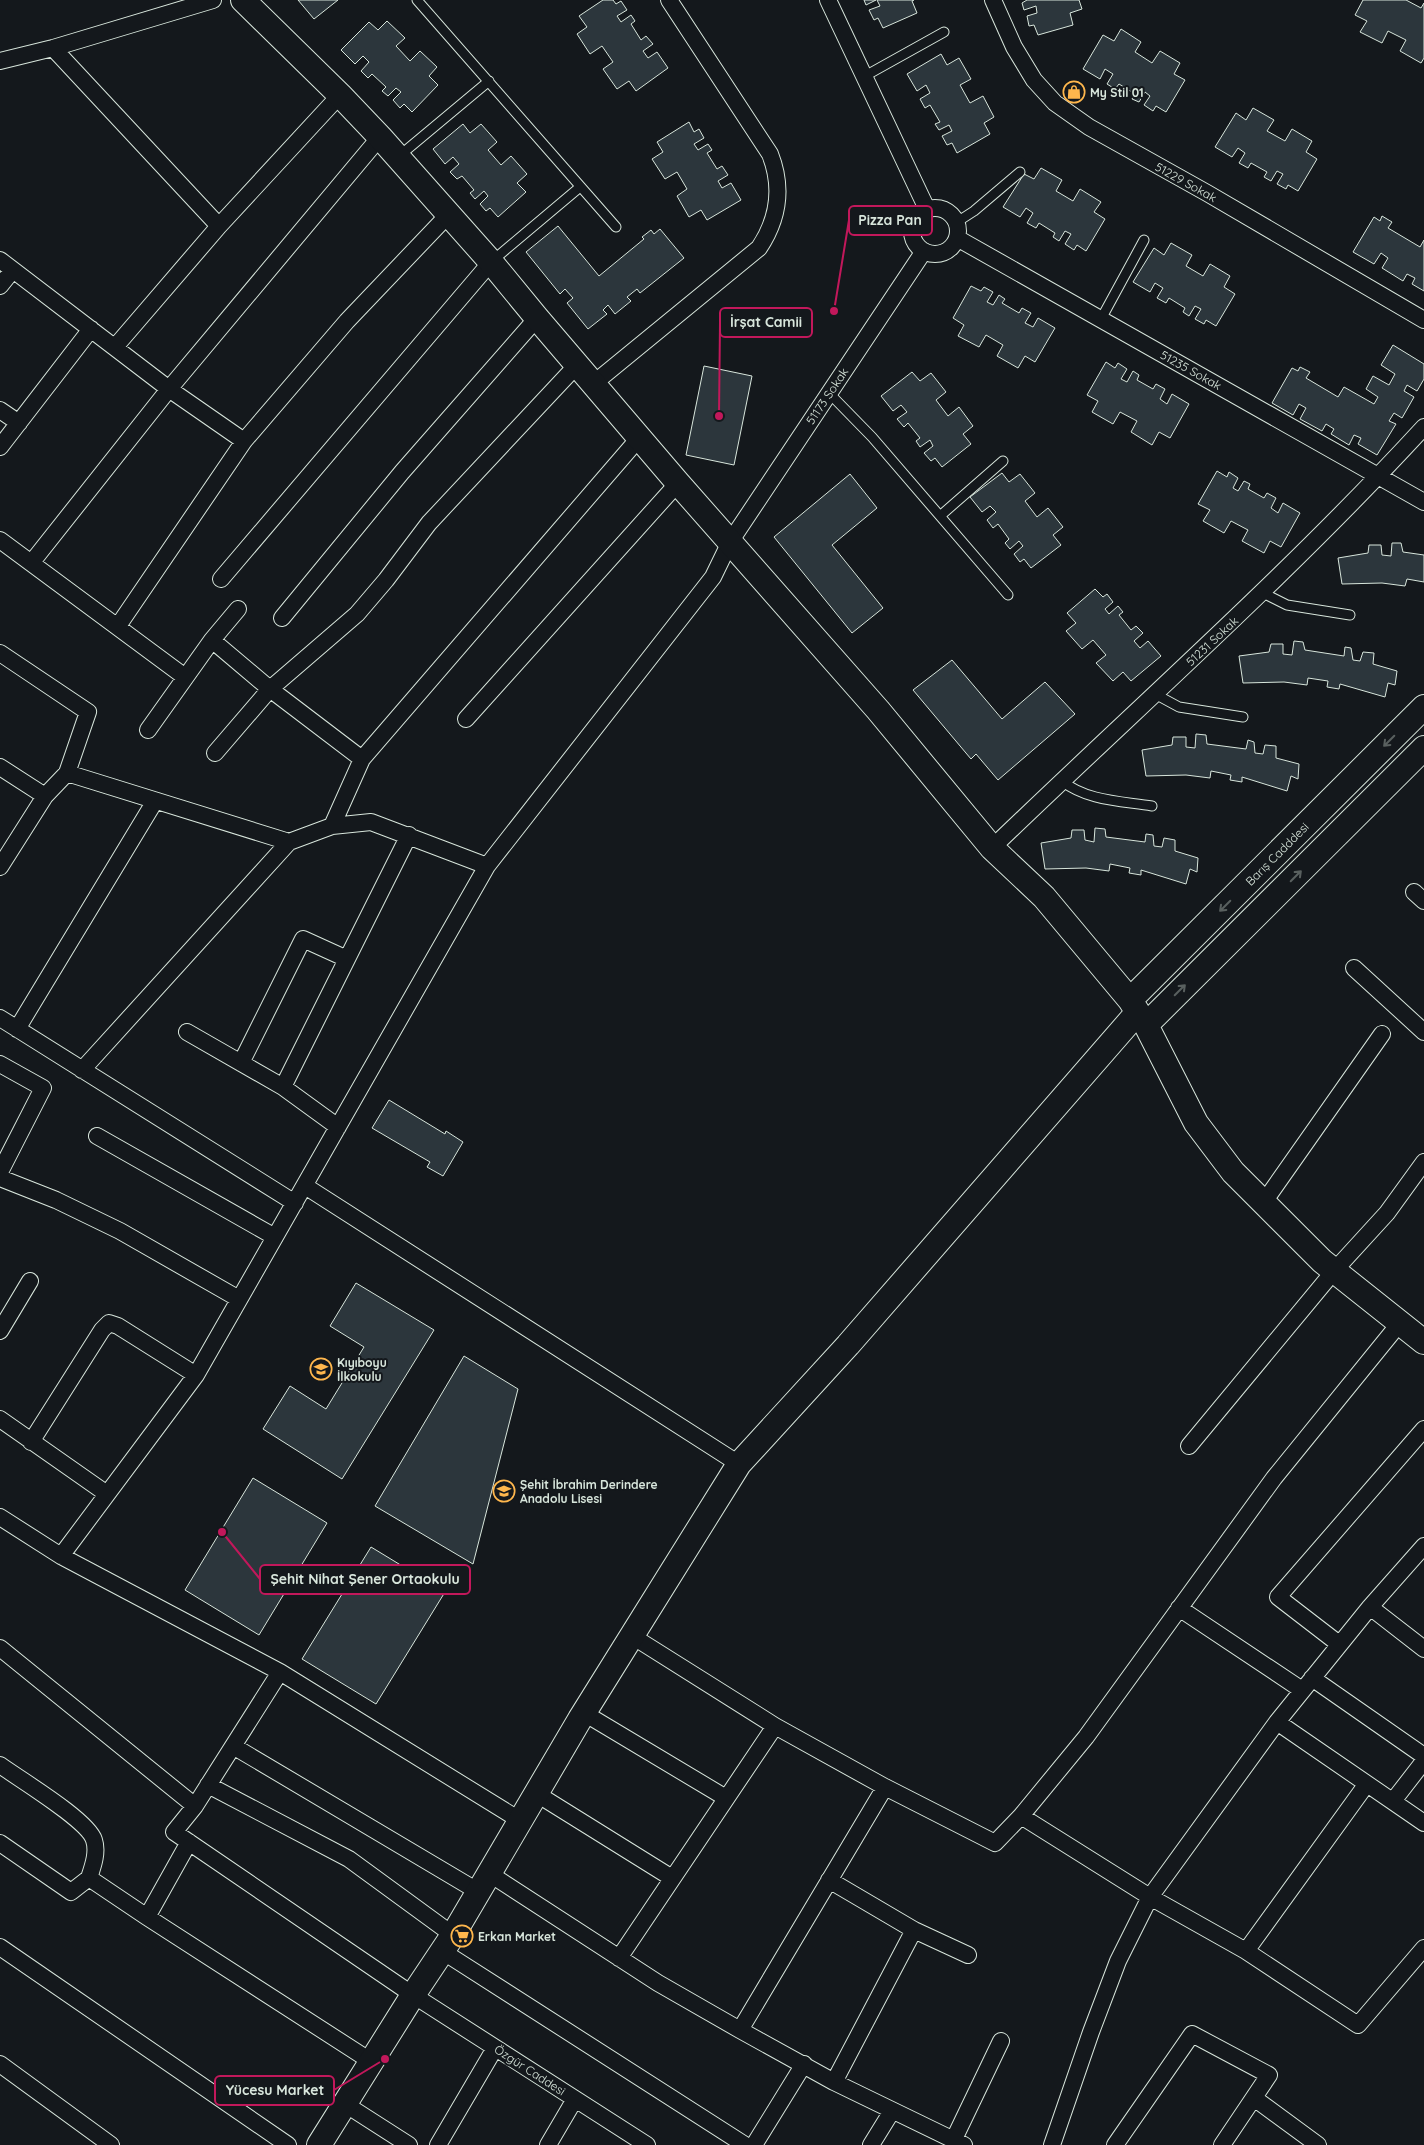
<svg xmlns="http://www.w3.org/2000/svg" width="1424" height="2145" font-family="Quicksand,sans-serif">
	<rect width="100%" height="100%" fill="#14181c"/>
	<path fill="#2c363c" stroke="#d8e6dc" d="M298,0H338L314,19Z
		M603,0H613L616,4L621,1L627,10L617,16L621,22L631,15L635,21L631,24L641,40L646,36L653,44L643,51L648,58L657,52L668,68L636,91L629,81L617,89L603,69L613,62L602,46L590,54L577,34L587,27L579,16Z
		M864,0H876L866,5Z
		M877,0H914L912,1L917,13L883,28L878,18L874,20L869,10L880,6Z
		M1027,0H1079L1082,9L1070,13L1073,25L1038,35L1034,25L1029,26L1027,16L1037,13L1036,6L1024,10L1022,3Z
		M1363,0H1406L1421,8L1424,3V58L1421,63L1400,51L1406,40L1388,31L1382,43L1360,32L1367,21L1355,15Z
		M387,21L405,38L396,46L410,61L420,51L437,67L429,76L438,85L412,112L404,104L400,108L393,100L401,92L396,88L388,96L382,91L386,87L372,74L368,78L361,71L369,62L363,56L355,64L341,50L369,22L378,30Z
		M1121,29L1141,42L1135,52L1152,63L1160,51L1180,63L1174,74L1185,80L1166,112L1156,106L1153,111L1144,105L1150,96L1145,92L1139,102L1132,99L1135,94L1119,84L1115,89L1107,84L1113,74L1105,69L1100,79L1083,69L1103,35L1114,41Z
		M941,54L947,65L959,58L971,79L960,85L970,103L983,96L994,117L984,123L990,134L957,153L952,143L947,145L942,136L952,131L949,125L939,130L935,124L940,122L930,105L925,108L920,99L930,93L926,85L917,91L907,74Z
		M1253,108L1274,120L1267,131L1285,141L1292,129L1312,141L1306,152L1317,159L1298,191L1288,185L1286,189L1277,184L1283,174L1277,171L1271,181L1264,177L1267,172L1251,163L1248,168L1239,163L1245,153L1238,148L1232,157L1215,147L1236,113L1246,120Z
		M689,122L694,132L699,129L704,138L694,144L698,150L708,144L712,150L707,153L717,169L722,166L728,175L718,181L722,188L731,183L741,200L707,220L701,210L689,217L677,196L687,189L677,172L665,179L652,159L663,152L657,142Z
		M463,124L470,133L481,124L497,142L488,150L501,165L511,156L527,174L517,183L526,192L498,217L490,208L486,211L480,204L488,196L484,191L475,199L470,193L474,190L462,176L457,179L450,172L459,164L453,157L445,164L433,149Z
		M1041,168L1062,180L1056,191L1073,201L1080,189L1101,202L1094,212L1105,219L1086,251L1077,245L1074,250L1065,244L1071,234L1065,231L1059,241L1053,237L1055,233L1039,223L1036,228L1027,223L1033,213L1026,208L1020,217L1003,207L1024,174L1034,179Z
		M1382,216L1392,222L1388,228L1420,247L1424,240V291L1412,284L1415,278L1407,274L1403,281L1382,268L1388,258L1381,253L1374,264L1353,252L1374,217L1380,221Z
		M558,226L599,276L644,239L642,237L651,230L654,234L660,229L684,258L640,293L637,289L627,297L631,301L615,314L608,305L603,310L607,314L588,329L567,303L573,298L565,289L560,294L526,252Z
		M1171,243L1192,255L1186,266L1203,276L1210,264L1230,276L1224,287L1235,294L1216,326L1206,320L1204,324L1195,319L1201,309L1195,306L1189,316L1183,312L1185,308L1169,298L1166,303L1157,298L1163,288L1155,283L1150,292L1133,282L1154,248L1164,255Z
		M971,286L981,291L984,287L993,292L987,302L993,305L999,295L1005,299L1002,303L1019,313L1022,308L1031,313L1025,323L1033,327L1038,318L1055,328L1035,362L1025,356L1018,368L997,356L1003,345L986,335L979,347L958,336L964,325L953,318Z
		M1393,345L1424,364V379L1417,391L1407,385L1404,391L1414,397L1402,418L1394,413L1389,421L1396,424L1377,455L1358,444L1361,438L1354,435L1349,445L1331,434L1334,429L1326,424L1322,431L1300,419L1306,408L1299,404L1293,415L1272,403L1292,368L1298,371L1300,367L1310,372L1306,378L1338,397L1344,387L1374,404L1378,397L1366,389L1373,376L1389,385L1395,374L1381,365Z
		M1106,362L1115,368L1118,363L1127,369L1121,379L1127,382L1133,371L1139,375L1137,380L1153,389L1156,384L1165,389L1160,399L1167,404L1172,394L1189,404L1170,438L1159,432L1152,445L1131,432L1137,421L1120,412L1113,424L1092,412L1098,401L1087,395Z
		M704,366L752,376L734,465L686,455Z
		M912,372L920,381L931,373L946,392L936,400L948,416L959,407L973,426L963,434L971,444L942,467L935,458L931,461L924,453L933,446L930,440L920,447L916,441L920,438L908,423L904,427L897,419L907,412L901,405L893,411L881,396Z
		M1217,471L1227,477L1229,472L1238,478L1233,488L1238,491L1244,481L1250,484L1248,489L1264,498L1267,493L1276,498L1271,508L1278,513L1283,503L1300,513L1281,547L1270,541L1264,553L1242,541L1248,530L1231,521L1224,533L1203,521L1210,510L1198,504Z
		M1002,473L1009,482L1020,474L1035,493L1025,501L1037,517L1048,508L1063,527L1053,535L1061,545L1031,568L1024,559L1020,562L1014,554L1023,546L1019,541L1010,549L1005,543L1009,539L998,524L993,528L987,520L996,512L990,506L982,512L970,497Z
		M850,474L877,508L832,545L883,608L852,633L774,537Z
		M1392,543H1401L1403,552L1424,555V582L1407,579L1405,586L1382,583L1342,584L1338,558L1368,553L1369,545H1381L1382,555L1391,556Z
		M1095,589L1103,597L1107,594L1113,602L1105,609L1109,614L1118,606L1123,612L1119,615L1131,630L1136,626L1143,633L1134,641L1140,648L1148,641L1161,656L1131,681L1123,672L1113,681L1096,663L1106,655L1093,640L1082,649L1066,631L1076,623L1067,613Z
		M1294,641L1303,642L1305,650L1344,656L1345,647L1351,648L1353,660L1360,661L1363,652L1374,653L1373,664L1397,671L1395,685L1388,683L1385,697L1340,684L1339,689L1327,687L1328,681L1308,678L1307,685L1284,682L1243,683L1239,656L1269,652L1271,644H1283V654L1292,655Z
		M952,660L1002,719L1045,682L1075,714L998,780L976,754L971,759L913,690Z
		M1196,734L1206,735L1207,744L1246,749L1248,740L1254,742L1255,753L1263,754L1265,745L1276,746V758L1299,764L1298,779L1291,776L1287,791L1242,777V782L1230,780L1231,775L1211,771L1210,778L1186,775L1146,776L1142,750L1172,745L1173,737H1186V747L1195,748Z
		M1095,828L1105,829L1106,837L1145,842L1146,834L1153,835L1154,846L1162,847L1164,838L1175,840V851L1198,858L1197,872L1190,869L1186,884L1141,870V875L1129,873L1130,868L1110,864L1109,871L1086,868L1045,869L1041,843L1071,838L1072,830H1084L1085,840L1094,842Z
		M389,1100L445,1134L446,1131L463,1142L443,1176L427,1167L430,1162L372,1128Z
		M356,1283L434,1330L342,1479L263,1429L290,1386L326,1409L364,1347L330,1326Z
		M464,1356L518,1389L473,1564L375,1506Z
		M253,1478L327,1523L259,1635L185,1590Z
		M371,1547L445,1592L376,1704L302,1659Z"/>
	<g fill="none" stroke-linecap="round" stroke-linejoin="round">
		<g stroke="#d8e6dc" stroke-width="11">
			<path id="service" d="M417,0L616,227
				M865,76L944,32
				M398,157L489,81
				M957,222L974,211L1020,172
				M491,262L580,187
				M1101,319L1144,240
				M829,393L872,437L1008,595
				M940,516L1003,461
				M1263,593L1287,605L1350,615
				M1155,694L1179,707L1243,717
				M1062,781C1087,801 1121,801 1152,806"/>
		</g>
		<g stroke="#d8e6dc" stroke-width="18">
			<path id="minor" d="M828,0L927,209
				M993,0L1014,47L1034,80L1055,103L1089,127L1207,193L1424,320
				M53,48L219,226
				M0,61L53,48L213,0
				M912 231a23 23 0 1 1 46 0a23 23 0 1 1-46 0Z
				M957,238L1424,502
				M0,260L169,389L244,441
				M0,286L12,271
				M115,347L219,226L340,95
				M593,384L759,248C779,218 783,187 770,154L669,0
				M0,410L19,423
				M0,447L91,329
				M0,540L185,677
				M32,562L169,389L380,137
				M221,579L491,262
				M282,618L402,472L537,318
				M118,626L244,441L347,321L449,214
				M212,640L270,689L362,759
				M0,653L88,712L67,773
				M466,719L678,483
				M148,730L212,640L238,609
				M215,753L270,689L357,614L386,580L429,523L577,365
				M0,767L45,796
				M332,826L362,759L640,437
				M992,848C1137,708 1288,575 1424,427
				M0,867L45,796L67,773L289,842L332,826L371,822L487,866
				M1414,892L1424,901
				M1354,968L1424,1032
				M0,1018L295,1203
				M17,1029L155,801
				M187,1032L283,1087L338,1127
				M241,1063L303,939L347,959
				M0,1064L43,1088L0,1172
				M82,1070L289,842
				M283,1087L409,835
				M97,1136L275,1237
				M0,1178L56,1200L120,1231L239,1299
				M305,1186L739,1464
				M1264,1202L1382,1034
				M0,1331L30,1281
				M0,1419L107,1494
				M31,1442L102,1330L109,1323L118,1326L196,1375
				M1189,1446L1334,1271L1387,1213L1424,1162
				M0,1517L61,1556L280,1672L521,1821
				M61,1556L196,1375L487,866L713,577L730,542L924,251
				M1370,1607L1424,1649
				M1179,1608L1302,1690
				M632,1636L775,1726L885,1787L995,1843L1021,1816L1086,1737L1274,1478L1399,1324
				M1339,1644L1278,1597L1424,1429
				M0,1648L195,1806
				M280,1672L195,1806L174,1832L413,1995L647,2145
				M1312,1678L1424,1756
				M584,1713L726,1798
				M1277,1722L1424,1823
				M233,1746L479,1892
				M0,1765C19,1779 88,1820 94,1840C98,1852 93,1866 89,1878L147,1917L372,2062
				M208,1785L349,1859L453,1935
				M537,1794L672,1878
				M1393,1801L1424,1761
				M1021,1816L1150,1897L1246,1951L1358,2025L1424,1948
				M0,1843L71,1892L89,1878
				M490,1874L658,1983L740,2030L834,2082L964,2145
				M829,1880L914,1930L968,1955
				M147,1917L189,1842
				M0,1947L288,2145
				M442,1951L745,2145
				M1246,1951L1366,1785
				M619,1958L775,1726
				M740,2030L885,1787
				M0,2064L111,2145
				M834,2082L914,1930
				M1254,2098L1318,2145
				M345,2104L409,2145
				M954,2139L1001,2041
				M438,2145L495,2048
				M548,2145L575,2099
				M754,2145L804,2064
				M871,2145L892,2111
				M1052,2145L1091,2032L1118,1961L1150,1897L1277,1722L1370,1607L1424,1546
				M1115,2145L1192,2034L1269,2075L1222,2145"/>
		</g>
		<g stroke="#d8e6dc" stroke-width="26">
			<path id="secondary" d="M243,0L340,95L380,137L491,262L537,318L678,483L878,710L992,848L1044,897L1130,1000L1146,1025L1196,1123L1233,1172L1322,1261L1424,1342
				M1130,1000L1424,707
				M1146,1025L1424,748
				M319,2145L413,1995L453,1935L580,1719L739,1464L848,1345L1137,1013"/>
		</g>
		<use href="#service" stroke="#14181c" stroke-width="9"/>
		<use href="#minor" stroke="#14181c" stroke-width="16"/>
		<use href="#secondary" stroke="#14181c" stroke-width="24"/>
	</g>
	<defs><path id="oneway-shaft" d="M-6 0H5M1.5-3L5.5 0L1.5 3" fill="none" stroke-width="1.6" stroke-linecap="round" stroke-linejoin="round" transform="scale(1.25)"/></defs>
	<g stroke="#59605f">
		<use href="#oneway-shaft" transform="translate(1389 741) rotate(135)"/>
		<use href="#oneway-shaft" transform="translate(1296 876) rotate(-45)"/>
		<use href="#oneway-shaft" transform="translate(1225 906) rotate(135)"/>
		<use href="#oneway-shaft" transform="translate(1180 990) rotate(-45)"/>
	</g>
	<defs>
		<g id="shop-ring" transform="scale(1.125)"><circle r="9.5" fill="#14181c" stroke="#ffb74d" stroke-width="1.5"/><path d="M-5-2.5h2.3a2.7 3.5 0 0 1 5.4 0H5L5.5 6h-11ZM-1.5-2.5h3a1.5 2.3 0 0 0-3 0Z" fill="#ffb74d"/></g>
		<g id="school-ring" transform="scale(1.125)"><circle r="9.5" fill="#14181c" stroke="#ffb74d" stroke-width="1.5"/><path d="M0-5L7-2L0 1L-7-2ZM-4 1L0 2.5L4 1V4Q0 6-4 4Z" fill="#ffb74d"/></g>
		<g id="supermarket-ring" transform="scale(1.125)"><circle r="9.5" fill="#14181c" stroke="#ffb74d" stroke-width="1.5"/><path d="M-6-5.5h2.5l.6 2H6L4.5 2H-2.5L-4.4-4H-6ZM-1.5 3.2a1.3 1.3 0 1 0 .1 0ZM3 3.2a1.3 1.3 0 1 0 .1 0Z" fill="#ffb74d"/></g>
	</defs>
	<g fill-rule="evenodd">
		<use href="#shop-ring" x="1074" y="92"/>
		<use href="#school-ring" x="321" y="1369"/>
		<use href="#school-ring" x="504" y="1491"/>
		<use href="#supermarket-ring" x="462" y="1936"/>
	</g>
	<g text-anchor="middle" dominant-baseline="central" stroke-width="4" stroke-linejoin="round" paint-order="stroke">
		<g font-size="12" font-weight="bold" fill="#d8e6dc" stroke="#14181c" text-anchor="start">
			<text x="1090" y="92">My Stil 01</text>
			<text x="337" y="1362">Kıyıboyu<tspan x="337" dy="14">İlkokulu</tspan></text>
			<text x="520" y="1484">Şehit İbrahim Derindere<tspan x="520" dy="14">Anadolu Lisesi</tspan></text>
			<text x="478" y="1936">Erkan Market</text>
		</g>
		<g font-size="12" fill="#d8e6dc" stroke="#14181c">
			<text transform="translate(1186 182) rotate(29)">51229 Sokak</text>
			<text transform="translate(1191 370) rotate(29)">51235 Sokak</text>
			<text transform="translate(827 396) rotate(-56)">51173 Sokak</text>
			<text transform="translate(1212 641) rotate(-43)">51231 Sokak</text>
			<text transform="translate(1277 854) rotate(-45)">Barış Cadddesi</text>
			<text transform="translate(530 2070) rotate(33)">Özgür Caddesi</text>
		</g>
	</g>
	<path fill="none" stroke="#c2185b" stroke-width="2" d="M834 311L849 220M719 416L720 322M222 1532L260 1579M385 2059L334 2090"/>
	<g fill="#c2185b" stroke="#14181c" stroke-width="2">
		<circle cx="834" cy="311" r="5"/>
		<circle cx="719" cy="416" r="5"/>
		<circle cx="222" cy="1532" r="5"/>
		<circle cx="385" cy="2059" r="5"/>
	</g>
	<g fill="#14181c" stroke="#c2185b" stroke-width="2">
		<rect x="849" y="206" width="83" height="29" rx="5"/>
		<rect x="720" y="308" width="92" height="29" rx="5"/>
		<rect x="260" y="1565" width="210" height="29" rx="5"/>
		<rect x="215" y="2076" width="119" height="29" rx="5"/>
	</g>
	<g font-size="14" text-anchor="middle" font-weight="bold" fill="#d8e6dc">
		<text x="890" y="225">Pizza Pan</text>
		<text x="766" y="327">İrşat Camii</text>
		<text x="365" y="1584">Şehit Nihat Şener Ortaokulu</text>
		<text x="275" y="2095">Yücesu Market</text>
	</g>
</svg>
